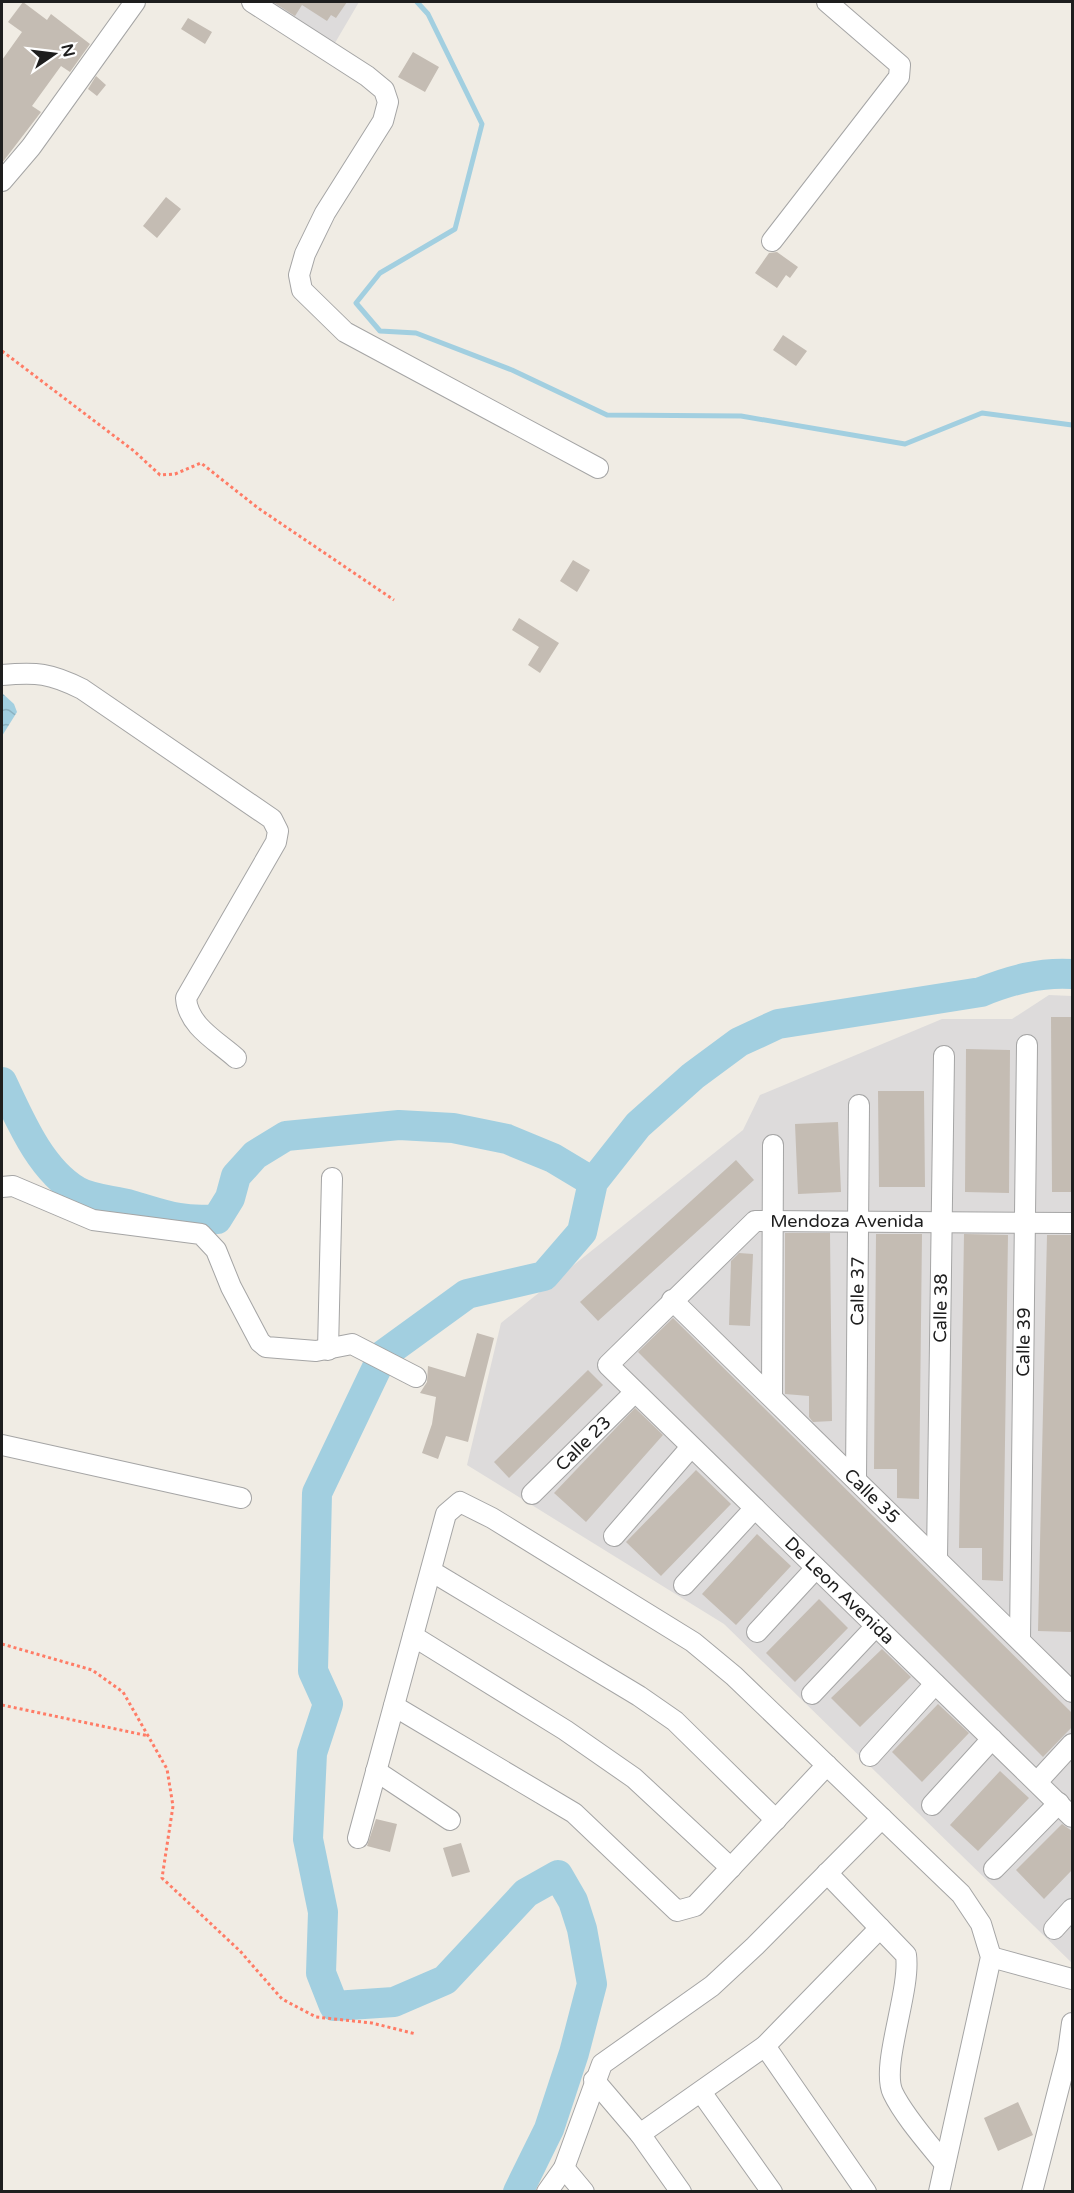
<svg xmlns="http://www.w3.org/2000/svg" width="1074" height="2193" font-family="'Varela Round',sans-serif">
	<defs>
		<pattern id="water-waves" width="16" height="10" patternUnits="userSpaceOnUse" patternTransform="scale(1.5)"><rect width="16" height="10" fill="#a2cfe0"/><path d="M0 5q4-4 8 0t8 0" fill="none" stroke="#8bb1c0"/></pattern>
	</defs>
	<rect width="100%" height="100%" fill="#f0ece4"/>
	<path fill="#dddbdb" d="M257,2H359L332,48Z
		M1049,995L1072,996V1963L724,1624L467,1465L501,1323L743,1130L760,1095L942,1019H1012Z"/>
	<path fill="url(#water-waves)" d="M2,693L14,704L17,712L2,736Z"/>
	<g fill="none" stroke-linecap="round" stroke-linejoin="round">
		<path stroke="#a2cfe0" stroke-width="5" d="M417,2L428,14L482,124L455,229L380,273L356,303L380,331L416,333L512,370L607,415L741,416L905,444L982,413L1072,425"/>
		<path stroke="#a2cfe0" stroke-width="30" d="M2,1082C20,1120 40,1169 77,1191C92,1200 115,1200 131,1205C165,1215 180,1222 217,1219L230,1198L236,1176L255,1155L286,1136L399,1125L453,1128L507,1139L553,1158L593,1182
			M518,2192L549,2129L574,2053L592,1984L582,1929L573,1901L558,1875L526,1893L445,1980L394,2002L334,2006L321,1973L323,1912L308,1839L312,1753L328,1704L313,1671L317,1493L383,1355L467,1294L544,1276L582,1232L593,1182L638,1125L693,1076L739,1042L778,1024L981,992C1011,980 1040,972 1072,974"/>
	</g>
	<path fill="#c4bcb3" d="M23,2L47,20L51,14L90,44L70,72L61,66L32,106L41,112L2,163V60L22,32L8,22Z
		M273,2H347L336,18L331,15L327,21L302,5L295,16Z
		M188,18L212,32L205,44L181,29Z
		M413,52L439,67L425,92L398,77Z
		M96,76L106,85L97,96L88,89Z
		M166,197L181,209L157,238L143,226Z
		M777,252L798,267L790,278L786,275L777,288L755,273L769,253Z
		M783,335L807,351L796,366L773,350Z
		M573,560L590,570L577,592L560,581Z
		M519,618L559,643L540,673L528,665L539,647L512,630Z
		M1051,1017H1072V1192H1052Z
		M966,1049L1010,1050L1009,1193L965,1192Z
		M878,1091H924L925,1187H879Z
		M838,1122L841,1192L798,1194L795,1124Z
		M736,1160L754,1180L598,1321L580,1302Z
		M785,1233H830L832,1421L813,1422L809,1417V1396L785,1394Z
		M876,1234H922L919,1499L897,1498V1469H874Z
		M964,1234L1008,1235L1003,1581L982,1580V1548H959Z
		M1047,1235H1072V1632L1038,1631Z
		M739,1253L753,1254L750,1326L729,1325L731,1261Z
		M673,1318L1072,1713V1727L1043,1757L638,1352Z
		M477,1333L494,1338L468,1442L446,1436L438,1459L422,1453L432,1424L436,1397L420,1393L427,1382L428,1366L465,1377Z
		M588,1370L603,1385L509,1478L494,1462Z
		M635,1408L663,1435L586,1522L554,1493Z
		M696,1470L731,1504L661,1576L626,1542Z
		M757,1534L791,1566L736,1625L702,1594Z
		M819,1599L848,1628L795,1682L766,1653Z
		M882,1649L911,1677L860,1727L831,1698Z
		M938,1704L969,1733L922,1782L892,1752Z
		M1000,1771L1029,1798L978,1851L950,1825Z
		M376,1819L397,1824L390,1852L367,1846Z
		M1062,1824L1072,1831V1870L1044,1899L1016,1870Z
		M461,1843L470,1872L452,1877L443,1848Z
		M1018,2102L1033,2135L998,2151L984,2118Z"/>
	<g fill="none" stroke-linecap="round" stroke-linejoin="round">
		<g stroke="#a5a5a5" stroke-width="22">
			<g id="minor">
				<path d="M252,2L367,76L384,90L388,102L383,121L325,213L305,254L299,275L302,290L345,332L598,468"/>
				<path d="M2,181L31,147L135,2"/>
				<path d="M772,241L899,77L900,65L827,2"/>
				<path d="M2,675C37,672 50,673 82,689L272,819L278,831L276,842L186,998C188,1026 217,1041 236,1058"/>
				<path d="M2,1187L13,1186L93,1220L201,1234L216,1250L231,1287L260,1342L266,1347L316,1351L352,1344L416,1377"/>
				<path id="s1" d="M1072,1223L755,1221L608,1365L1072,1817"/>
				<path id="s2" d="M672,1300L1072,1692"/>
				<path d="M328,1350L332,1178"/>
				<path d="M772,1397L773,1145"/>
				<path d="M2,1445L241,1498"/>
				<path id="s3" d="M856,1479L859,1105"/>
				<path id="s4" d="M532,1494L635,1392"/>
				<path d="M614,1536L691,1447"/>
				<path id="s5" d="M937,1558L944,1056"/>
				<path d="M431,1571L639,1696L675,1721L776,1820"/>
				<path d="M684,1585L755,1508"/>
				<path d="M757,1632L816,1568"/>
				<path d="M413,1636L565,1730L634,1778L731,1868"/>
				<path id="s6" d="M1020,1639L1027,1045"/>
				<path d="M812,1694L876,1626"/>
				<path d="M394,1706L574,1813L677,1911L695,1906L827,1765"/>
				<path d="M870,1756L935,1684"/>
				<path d="M376,1771L450,1820"/>
				<path d="M1037,1782L1072,1744"/>
				<path d="M932,1805L992,1739"/>
				<path d="M358,1838L446,1514L460,1502L492,1518L693,1642L734,1676L961,1894L981,1924L991,1957L939,2192"/>
				<path d="M994,1869L1059,1803"/>
				<path d="M827,1873L906,1955C911,1991 880,2066 893,2093C904,2116 929,2144 945,2164"/>
				<path d="M1054,1929L1072,1909"/>
				<path d="M991,1957L1072,1979"/>
				<path d="M765,2046L866,2192"/>
				<path d="M594,2080L640,2134L681,2192"/>
				<path d="M701,2092L772,2192"/>
				<path d="M640,2134L765,2046L880,1928"/>
				<path d="M564,2168L584,2192"/>
				<path d="M547,2192L564,2168L602,2064L712,1986L755,1946L882,1818"/>
				<path d="M1032,2192L1068,2052L1072,2023"/>
			</g>
		</g>
		<path stroke="#ff7c66" stroke-width="3" stroke-dasharray="3 3" stroke-linecap="butt" d="M2,351L134,451L160,475L175,474L201,463L258,508L394,600
			M2,1644L92,1670L123,1692L167,1769L173,1806L162,1878L240,1951L282,1999L316,2017L372,2023L416,2034
			M2,1705L149,1736"/>
		<use href="#minor" stroke="#fff" stroke-width="20"/>
	</g>
	<g text-anchor="middle" dominant-baseline="central" stroke-width="4.5" stroke-linejoin="round" paint-order="stroke">
		<g font-size="18" fill="#1e1e1e" stroke="#fff">
			<text x="847" y="1221">Mendoza Avenida</text>
			<text stroke="none"><textPath href="#s3" startOffset="188">Calle 37</textPath></text>
			<text stroke="none"><textPath href="#s5" startOffset="250">Calle 38</textPath></text>
			<text stroke="none"><textPath href="#s6" startOffset="297">Calle 39</textPath></text>
			<text stroke="none"><textPath href="#s4" startOffset="72">Calle 23</textPath></text>
			<text stroke="none"><textPath href="#s2" startOffset="280">Calle 35</textPath></text>
			<text stroke="none"><textPath href="#s1" startOffset="846">De Leon Avenida</textPath></text>
		</g>
	</g>
	<rect width="1074" height="2193" fill="none" stroke="#1e1e1e" stroke-width="6"/>
	<g transform="translate(54 54) rotate(76)" stroke="#ffffff" stroke-width="4.5" paint-order="stroke">
	<path d="M0-4.5L10 22L0 15L-10 22Z" fill="#1e1e1e"/>
	<text y="-9" font-size="16" font-weight="bold" text-anchor="middle" fill="#1e1e1e">N</text>
	</g>
</svg>
